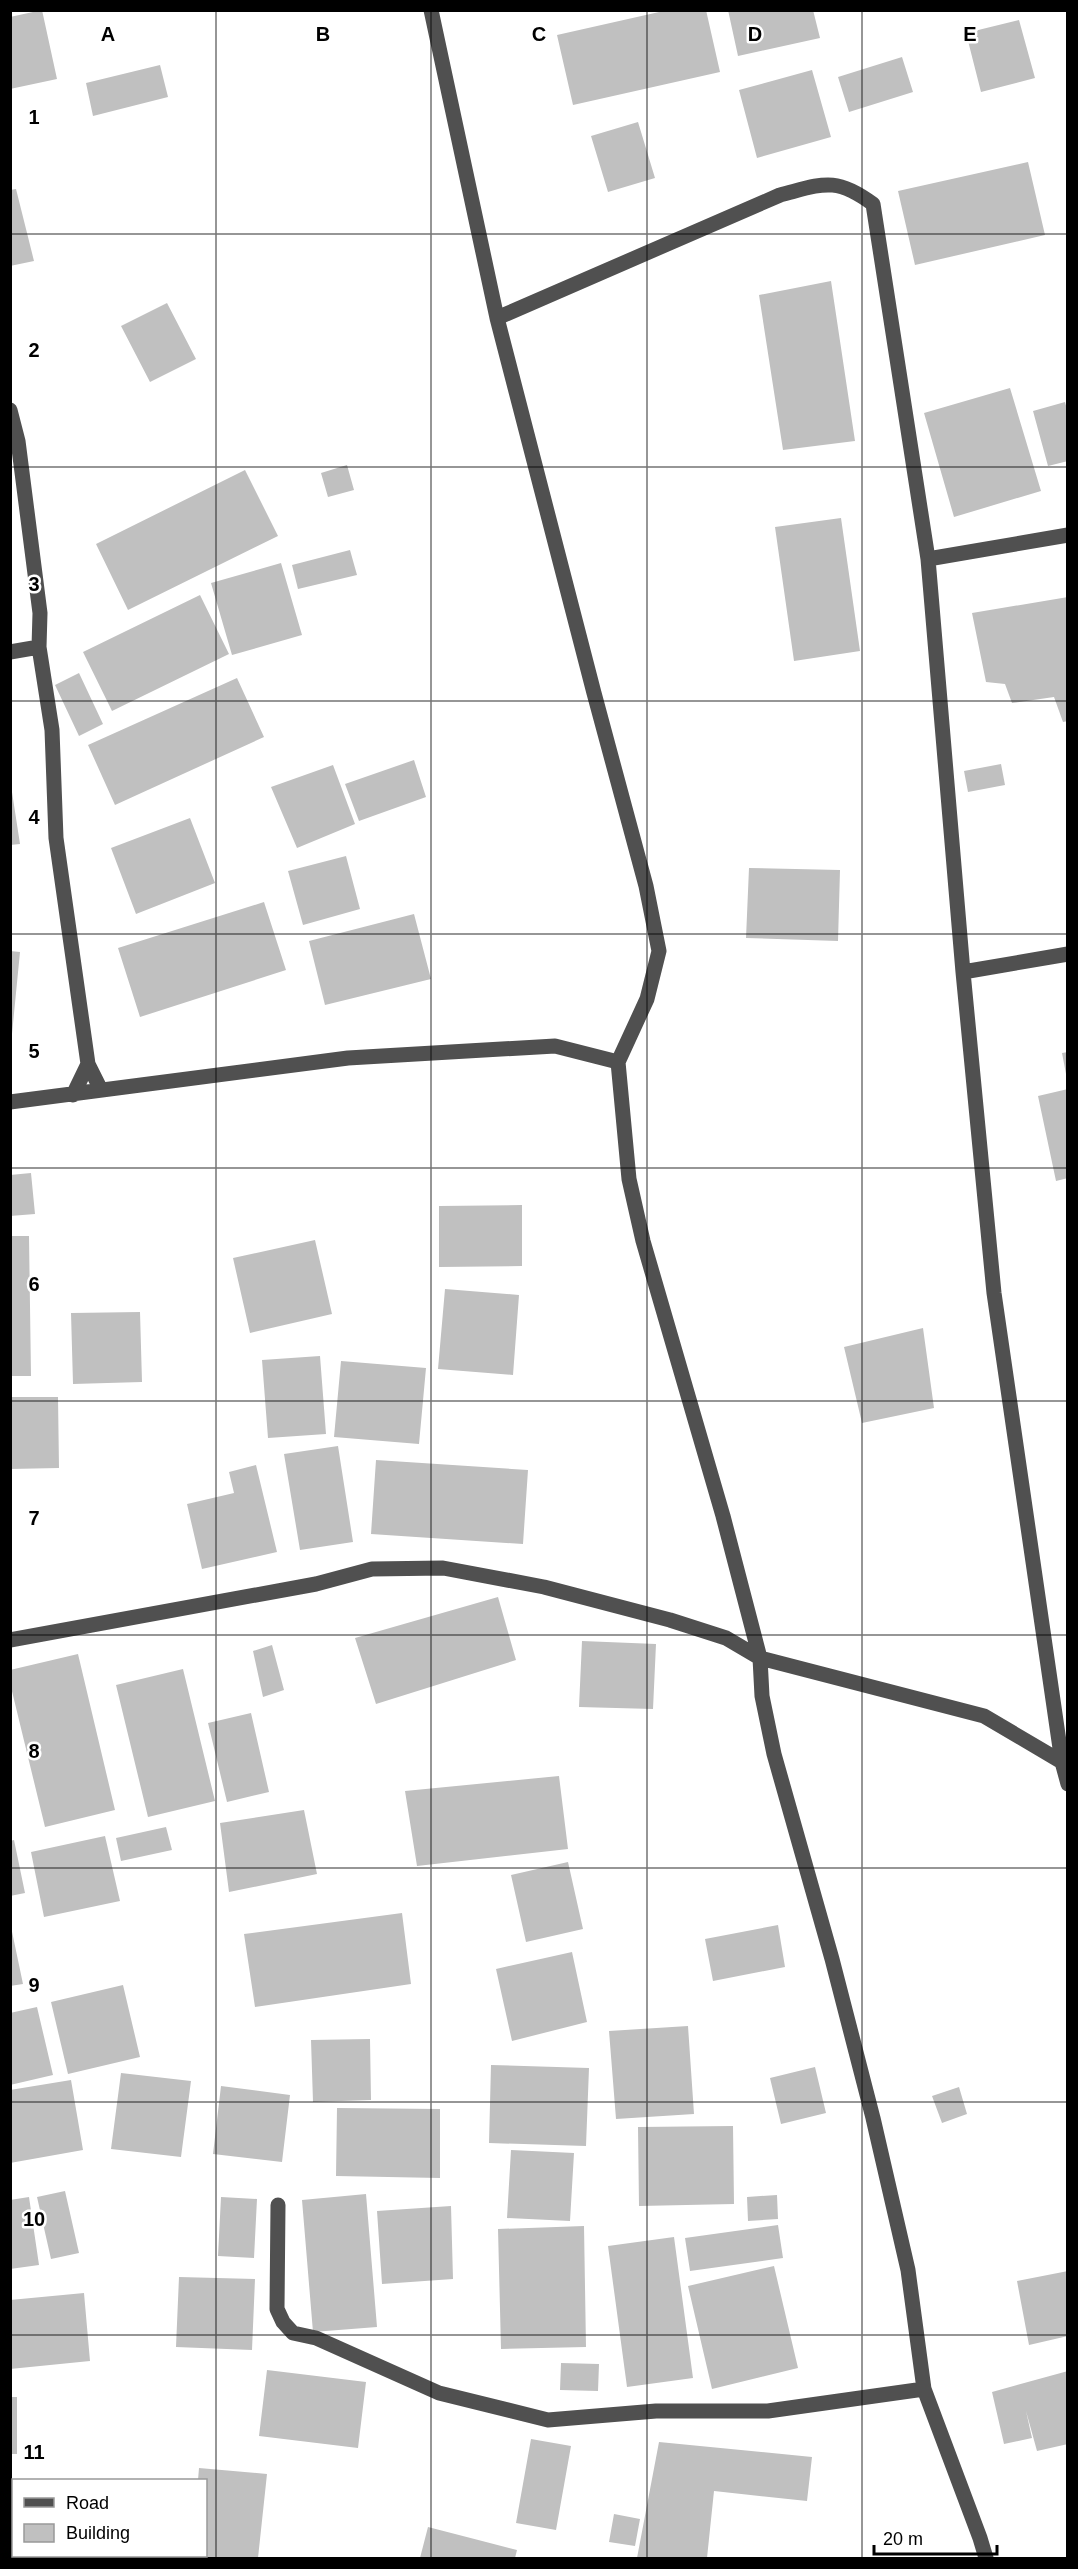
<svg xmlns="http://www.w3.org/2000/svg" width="1078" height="2569" font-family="Helvetica,sans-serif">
	<rect width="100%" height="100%" fill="#fff"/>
	<path fill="#c0c0c0" d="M42,10L57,79L10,89V17Z
		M668,10H706L720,72L573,105L557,35Z
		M728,10H813L820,38L738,56Z
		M1019,20L1035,78L981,92L966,33Z
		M902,57L913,92L849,112L838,77Z
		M160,65L168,97L93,116L86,83Z
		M812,70L831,137L757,158L739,90Z
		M638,122L655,178L608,192L591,136Z
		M1028,162L1045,235L915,265L898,191Z
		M16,189L34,261L10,266V190Z
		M831,281L855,441L783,450L759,295Z
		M167,303L196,359L150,382L121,326Z
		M1010,388L1041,491L954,517L924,413Z
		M1065,402L1068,413V461L1048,466L1033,411Z
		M347,465L354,490L328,497L321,473Z
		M245,470L278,536L128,610L96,544Z
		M841,518L860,651L794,661L775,527Z
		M350,550L357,575L298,589L292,565Z
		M281,563L302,635L232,655L211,583Z
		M200,595L229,654L112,711L83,652Z
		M1068,597V721L1063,722L1054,697L1012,703L1005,684L986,682L972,613Z
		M79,673L103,724L79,736L55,685Z
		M237,678L264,737L115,805L88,745Z
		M414,760L426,797L359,821L345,784Z
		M1001,764L1005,785L968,792L964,771Z
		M333,765L355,824L297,848L271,787Z
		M10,779L20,844L10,845Z
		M190,818L215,883L136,914L111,848Z
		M346,856L360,909L303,925L288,871Z
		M749,868L840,870L838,941L746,938Z
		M264,902L286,970L140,1017L118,948Z
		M414,914L431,979L325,1005L309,941Z
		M10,951L20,952L12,1034L10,1033Z
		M1068,1052V1074H1066L1062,1053Z
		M1068,1089V1178L1056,1181L1038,1096Z
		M31,1173L35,1214L10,1216V1175Z
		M522,1205V1266L439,1267V1206Z
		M10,1236H29L31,1376H10Z
		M315,1240L332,1314L250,1333L233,1258Z
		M445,1289L519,1295L513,1375L438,1369Z
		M140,1312L142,1382L73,1384L71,1313Z
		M923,1328L934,1408L862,1423L844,1347Z
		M320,1356L326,1434L268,1438L262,1360Z
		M341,1361L426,1368L419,1444L334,1437Z
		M10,1397H58L59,1468L10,1469Z
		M338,1446L353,1542L300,1550L284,1454Z
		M376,1460L528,1470L523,1544L371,1534Z
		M256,1465L277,1552L202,1569L187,1504L234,1493L229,1472Z
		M498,1597L516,1660L376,1704L355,1638Z
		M582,1641L656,1644L653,1709L579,1707Z
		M272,1645L284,1690L263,1697L253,1651Z
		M78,1654L115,1810L45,1827L10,1683V1670Z
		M183,1669L215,1801L148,1817L116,1685Z
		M251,1713L269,1792L227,1802L208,1723Z
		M559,1776L568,1849L417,1866L405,1791Z
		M304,1810L317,1874L229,1892L220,1823Z
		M166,1827L172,1850L121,1861L116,1838Z
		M105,1836L120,1901L44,1917L31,1852Z
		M14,1840L25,1893L10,1896V1841Z
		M568,1862L583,1929L526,1942L511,1875Z
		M402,1913L411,1984L255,2007L244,1934Z
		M10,1922L23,1984L10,1986Z
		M778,1925L785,1967L713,1981L705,1939Z
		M572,1952L587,2022L512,2041L496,1969Z
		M123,1985L140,2057L68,2074L51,2002Z
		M37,2007L53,2075L10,2085V2013Z
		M688,2026L694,2114L616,2119L609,2031Z
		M370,2039L371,2100L313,2102L311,2040Z
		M491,2065L589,2068L586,2146L489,2143Z
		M815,2067L826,2113L781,2124L770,2078Z
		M121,2073L191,2081L181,2157L111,2149Z
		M71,2080L83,2150L10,2163V2090Z
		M221,2086L290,2095L282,2162L213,2154Z
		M959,2087L967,2114L942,2123L932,2096Z
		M337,2108L440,2109V2178L336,2176Z
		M733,2126L734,2204L639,2206L638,2127Z
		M511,2150L574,2153L570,2221L507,2218Z
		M65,2191L79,2253L51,2259L37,2197Z
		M366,2194L377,2327L313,2332L302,2200Z
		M777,2195L778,2219L748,2221L747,2197Z
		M29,2197L39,2265L10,2269V2200Z
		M221,2197L257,2199L254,2258L218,2256Z
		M451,2206L453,2279L382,2284L377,2211Z
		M778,2225L783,2258L690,2271L685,2238Z
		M584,2226L586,2347L501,2349L498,2229Z
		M674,2237L693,2378L627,2387L608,2246Z
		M774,2266L798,2368L712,2389L688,2286Z
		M1068,2271V2336L1029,2345L1017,2281Z
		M179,2277L255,2279L252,2350L176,2347Z
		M84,2293L90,2361L10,2369V2300Z
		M561,2363L599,2364L598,2391L560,2390Z
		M267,2370L366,2382L358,2448L259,2436Z
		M1068,2371V2444L1037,2451L1026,2411L1032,2438L1004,2444L992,2392Z
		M10,2397H17V2454H10Z
		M531,2439L571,2446L556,2530L516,2523Z
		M659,2442L812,2457L807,2501L714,2491L707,2558H637Z
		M199,2468L267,2474L258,2558H191V2556H206V2480H198Z
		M10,2496H14V2556H96L97,2558H10Z
		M614,2514L640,2519L635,2546L609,2542Z
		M428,2527L517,2550L515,2558H420Z"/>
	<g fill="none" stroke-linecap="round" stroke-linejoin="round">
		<path stroke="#505050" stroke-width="15" d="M431,10L497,318L594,693L646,886L659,951L647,999L618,1062L629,1179L643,1241L723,1516L760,1658L762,1696L774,1754L832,1959L873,2118L908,2270L924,2389L980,2538L986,2558
			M497,318L780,195C823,184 835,176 873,204L928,559L1068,535
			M10,410L18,441L40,613L39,647L52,730L56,838L88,1064L101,1090
			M928,559L963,972L994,1293L1062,1762L1068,1784
			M10,652L39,647
			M963,972L1068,954
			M73,1095L88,1064
			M10,1102L348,1058L555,1046L618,1062
			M10,1640L316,1584L372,1569L443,1568L544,1587L670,1620L726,1638L760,1658L984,1716L1062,1762L1067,1761
			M278,2205L277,2309L283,2322L293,2333L316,2338L439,2393L548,2420L656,2411H768L924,2389"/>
	</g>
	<path fill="none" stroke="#000" stroke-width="1.5" stroke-opacity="0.55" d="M216,10V2558M431,10V2558M647,10V2558M862,10V2558M10,234H1068M10,467H1068M10,701H1068M10,934H1068M10,1168H1068M10,1401H1068M10,1635H1068M10,1868H1068M10,2102H1068M10,2335H1068"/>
	<g font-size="20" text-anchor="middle" font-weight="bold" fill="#000" stroke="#fff" stroke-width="5" stroke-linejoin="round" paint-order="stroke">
		<text x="108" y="41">A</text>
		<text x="323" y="41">B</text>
		<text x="539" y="41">C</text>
		<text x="755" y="41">D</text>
		<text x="970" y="41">E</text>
		<text x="34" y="124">1</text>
		<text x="34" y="357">2</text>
		<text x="34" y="591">3</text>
		<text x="34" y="824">4</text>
		<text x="34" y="1058">5</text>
		<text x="34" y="1291">6</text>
		<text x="34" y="1525">7</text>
		<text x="34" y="1758">8</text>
		<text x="34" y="1992">9</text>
		<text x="34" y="2226">10</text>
		<text x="34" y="2459">11</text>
	</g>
	<rect width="1078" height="2569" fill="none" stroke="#000000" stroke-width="24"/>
	<rect x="12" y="2479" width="195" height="78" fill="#ffffff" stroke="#999999" stroke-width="1.5"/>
	<rect x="24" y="2498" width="30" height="9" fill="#505050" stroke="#999999" stroke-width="1.5"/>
	<text x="66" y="2509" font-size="18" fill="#000000">Road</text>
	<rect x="24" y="2524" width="30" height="18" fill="#c0c0c0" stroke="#999999" stroke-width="1.5"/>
	<text x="66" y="2539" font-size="18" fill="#000000">Building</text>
	<path d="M874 2545v9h123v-9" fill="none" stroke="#000000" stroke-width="3"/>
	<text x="883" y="2545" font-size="18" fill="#000000" stroke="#ffffff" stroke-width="4.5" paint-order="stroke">20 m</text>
</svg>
